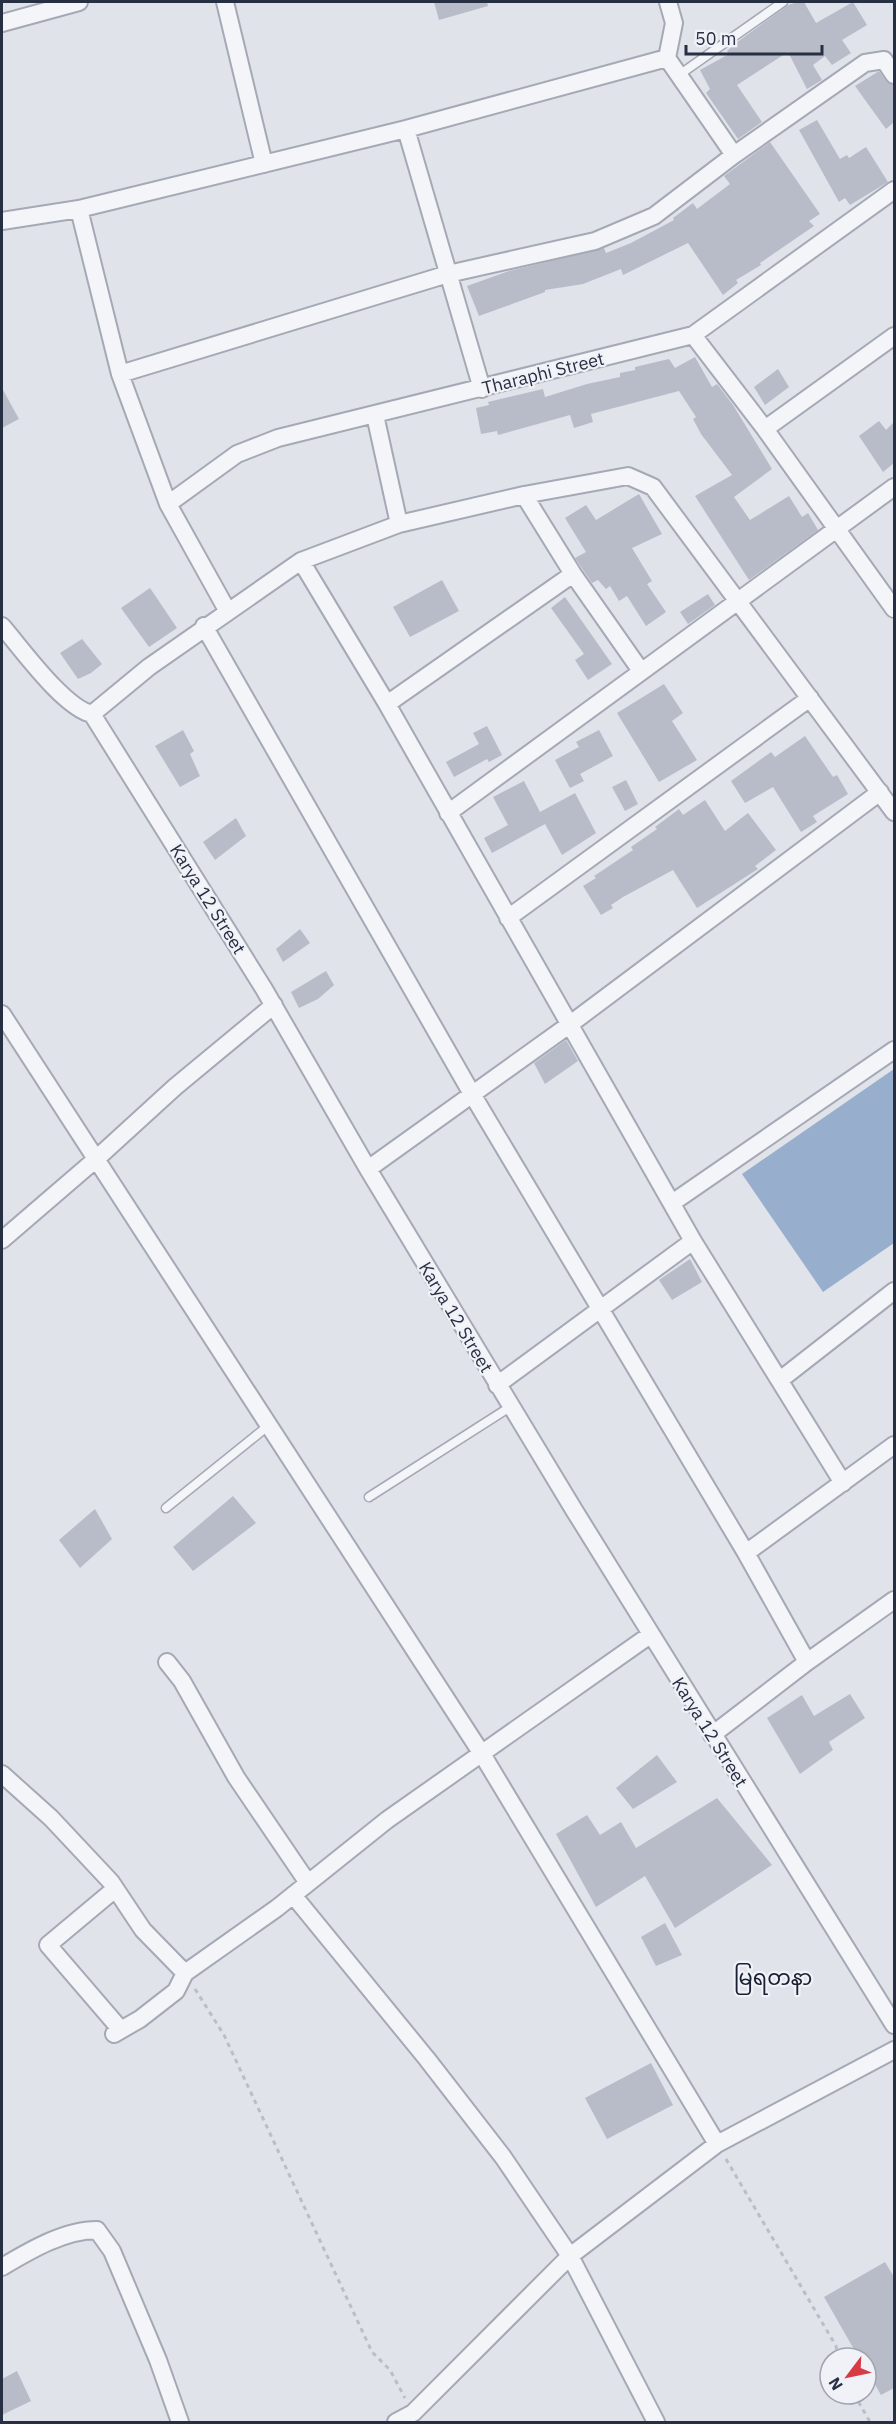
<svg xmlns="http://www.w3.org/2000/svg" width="896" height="2424" font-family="'IBM Plex Sans','Noto Sans Myanmar',sans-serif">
	<rect width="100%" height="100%" fill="#e0e3ea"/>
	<path fill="#98aecd" d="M894,1069V1243L823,1292L742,1174Z"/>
	<path fill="#b7bcc8" d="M434,2H487L488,6L439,20Z
		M798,2H804L816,23L853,2L867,25L842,40L851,53L832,65L825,56L813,65L822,80L807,89L788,52L737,85L762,122L738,139L706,93L710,89L700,70L729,54L727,51L736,43L788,5Z
		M879,71L886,81L894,85V122L886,129L855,86Z
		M817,120L840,159L847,155L849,158L866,147L888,182L850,205L845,198L839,202L799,130Z
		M770,142L820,214L809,221L814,226L760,263L761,265L736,280L738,283L723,295L688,243L623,275L621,269L583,284L545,290V292L479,316L467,286L509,271L604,248L606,253L631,243L674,220L673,218L693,203L697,209L730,184L724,176Z
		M695,357L712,387L717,384L733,405L772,469L734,497L750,520L789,496L802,517L808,513L818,530L749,580L695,496L732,475L701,434L693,419L696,417L679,391L591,414L593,422L574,428L570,415L498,435L497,431L481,434L476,408L489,405L488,402L543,389L545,397L587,384L620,377V373L635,370V367L669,359L675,368Z
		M778,369L789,387L765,405L754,387Z
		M2,388L19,419L2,428Z
		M879,421L886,430L894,422V463L883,472L859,436Z
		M639,494L662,534L632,548L652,581L647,584L666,612L646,626L627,596L619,601L610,586L606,589L598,580L592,583L575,558L586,552L565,518L586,505L596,520Z
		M442,580L459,611L410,637L393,607Z
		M150,588L177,628L149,647L121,608Z
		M708,594L715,605L688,624L680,612Z
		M565,597L612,664L588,680L575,660L584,654L551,608Z
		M82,639L102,664L91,673L78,679L60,653Z
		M664,684L683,713L672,721L697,760L659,782L617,713Z
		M487,726L502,755L489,762L487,759L454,777L446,762L479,744L473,733Z
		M183,730L194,751L190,754L200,776L180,787L155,746Z
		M599,730L613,756L580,774L584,781L570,788L555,760L579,747L576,742Z
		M805,736L833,777L837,775L848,794L813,816L817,822L801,832L773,787L745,803L731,781L771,752L775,757Z
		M626,780L638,804L625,811L612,787Z
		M524,781L540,812L575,793L596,833L562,855L545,824L492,853L484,838L508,825L493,797Z
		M705,800L725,831L748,813L776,850L755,866L758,869L697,908L673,870L623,897L611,905L613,908L601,915L583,886L596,878L594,876L633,850L631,847L657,829L655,827L679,809L683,815Z
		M236,818L246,836L215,860L203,842Z
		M300,929L310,943L283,962L276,949Z
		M326,971L334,985L318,999L299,1008L291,992Z
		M566,1040L578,1061L545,1084L534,1063Z
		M690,1259L702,1282L672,1300L659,1280Z
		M233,1496L256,1523L193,1571L173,1547Z
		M95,1509L112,1539L80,1568L59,1540Z
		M850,1694L865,1718L829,1742L833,1750L800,1774L767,1718L802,1695L814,1716Z
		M657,1755L677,1782L633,1809L616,1788Z
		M717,1798L772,1865L675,1928L645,1876L596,1907L556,1834L587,1815L600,1835L621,1822L636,1848Z
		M665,1923L682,1955L656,1966L641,1937Z
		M651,2063L673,2105L607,2139L585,2098Z
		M885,2262L894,2277V2388L881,2395L866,2369V2358H859L824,2297Z
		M17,2371L31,2401L2,2415V2379Z"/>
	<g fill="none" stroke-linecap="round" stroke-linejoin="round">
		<g stroke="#a5a9b5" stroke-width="11">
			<path id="lane" d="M679,75L783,2
				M369,1497L510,1407
				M166,1508L268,1426"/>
		</g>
		<g stroke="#a5a9b5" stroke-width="20">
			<path id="street" d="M225,2L264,164
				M668,2L674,23L667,58L734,155
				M2,23L79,2
				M406,129L482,389
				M79,209L120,374L168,504L227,610
				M2,221L79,209L406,129L667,58
				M693,335L765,429L894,609
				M120,374L448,274L595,241L654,216L734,155L865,63L884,60L894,75
				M375,415L399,524
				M765,429L894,336
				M524,495L573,574L641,671
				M168,504L237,454L278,438L693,335L894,190
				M301,561L387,704L693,1241L843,1483
				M2,626C22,649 64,708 92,714L264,989L368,1169L574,1510L894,2025
				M204,626L472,1094L746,1553L807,1662
				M387,704L573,574
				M92,714L149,667L301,561L399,524L524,495L628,476L653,487L894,812
				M448,813L894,487
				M508,918L810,698
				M2,1014L482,1754L717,2144
				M368,1169L569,1025L880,792
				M672,1203L894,1050
				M2,1240L95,1160L175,1087L274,1005
				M780,1380L894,1291
				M497,1385L693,1241
				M746,1553L894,1445
				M167,1662L182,1681L236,1777L308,1883
				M712,1735L807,1662L894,1600
				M2,1774L51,1818L111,1882L143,1930L185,1973
				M115,1889L48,1945L121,2030
				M293,1895L427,2059L503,2157L570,2256L656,2422
				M114,2034L140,2019L176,1991L185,1973L277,1908L387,1820L650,1635
				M2,2267C29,2251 64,2230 97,2230L112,2251L158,2360L180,2422
				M396,2422L413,2413L570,2256L717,2144L894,2050"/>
		</g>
		<path stroke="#babec5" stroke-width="3" stroke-dasharray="4.5 4.5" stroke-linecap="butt" d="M195,1989L224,2035L372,2352L390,2370L405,2398
			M726,2159L836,2346L838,2358
			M854,2394L870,2422"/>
		<use href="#lane" stroke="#f3f5f8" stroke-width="8"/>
		<use href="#street" stroke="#f3f5f8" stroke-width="16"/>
	</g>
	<g text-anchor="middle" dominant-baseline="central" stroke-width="4.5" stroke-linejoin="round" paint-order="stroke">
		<g font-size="18" fill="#272f43" stroke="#f0f2f7">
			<text transform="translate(543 373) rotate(-14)">Tharaphi Street</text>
			<text transform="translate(208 899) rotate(58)">Karya 12 Street</text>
			<text transform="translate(456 1317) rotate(59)">Karya 12 Street</text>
			<text transform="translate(710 1732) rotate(58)">Karya 12 Street</text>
		</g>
		<g font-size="21" fill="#192034" stroke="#f0f2f7">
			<text x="773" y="1977">မြရတနာ</text>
		</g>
	</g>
	<rect width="896" height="2424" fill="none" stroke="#272f43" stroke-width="6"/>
	<g transform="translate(848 2376) rotate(238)"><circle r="28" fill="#f0f2f7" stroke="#a0a4af" stroke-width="1.5"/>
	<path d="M0-4.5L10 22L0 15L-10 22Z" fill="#d93b46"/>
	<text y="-9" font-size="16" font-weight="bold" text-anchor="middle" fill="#272f43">N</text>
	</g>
	<path d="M686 45v9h136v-9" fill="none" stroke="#272f43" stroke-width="3"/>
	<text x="695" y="45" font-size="18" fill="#272f43" stroke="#f0f2f7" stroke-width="4.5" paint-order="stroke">50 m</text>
</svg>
